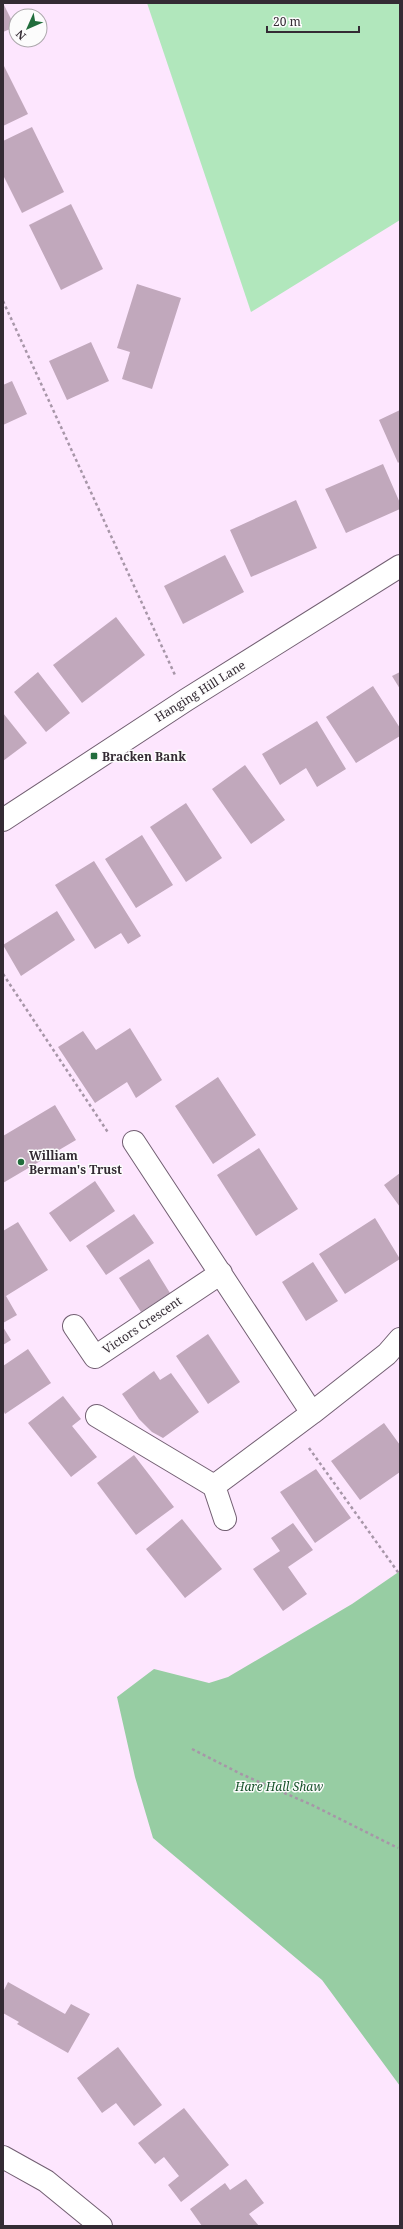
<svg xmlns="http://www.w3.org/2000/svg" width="403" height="2229" font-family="'Noto Serif',serif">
	<rect width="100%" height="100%" fill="#fde6fe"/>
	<path fill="#b1e7bc" d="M147,3H400V220L251,312Z"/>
	<path fill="#97cda3" d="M400,1571V2086L322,1980L153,1838L135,1777L117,1697L154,1669L209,1683L228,1677L352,1604Z"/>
	<path fill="#c1a8bc" d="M3,3L15,27L3,32Z
		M3,64L28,114L3,126Z
		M32,127L64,192L22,213L3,175V141Z
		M71,204L103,269L61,290L29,225Z
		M137,284L181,298L152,389L122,379L130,352L117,348Z
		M91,342L109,381L67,400L49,361Z
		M12,381L27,414L3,425V385Z
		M400,410V461L398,463L379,420Z
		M383,464L400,503V509L346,533L325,489Z
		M296,500L317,548L251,577L230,530Z
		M225,555L244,592L183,624L164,586Z
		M116,617L145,655L82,703L53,665Z
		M38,672L70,713L46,732L14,692Z
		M400,672V689L392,676Z
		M373,686L400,728V736L356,763L326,717Z
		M3,713L27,743L3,761Z
		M317,721L346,769L317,787L306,768L280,785L262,754Z
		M245,765L285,820L251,844L212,789Z
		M186,803L222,858L186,882L150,827Z
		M142,835L173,885L136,908L105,859Z
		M94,861L141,936L128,944L121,933L95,949L55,885Z
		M57,911L75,940L21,976L3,945Z
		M130,1028L162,1080L136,1098L127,1082L95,1103L58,1047L83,1031L96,1050Z
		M218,1077L256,1135L213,1164L175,1106Z
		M55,1105L76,1140L3,1183V1136Z
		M259,1148L298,1209L256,1236L217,1175Z
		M400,1173V1207L384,1185Z
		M95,1181L115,1211L70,1242L49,1213Z
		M134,1214L154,1243L106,1275L86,1246Z
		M375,1218L400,1259L345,1294L319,1254Z
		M18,1222L48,1270L6,1296L17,1315L3,1323V1231Z
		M149,1259L170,1293L141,1312L119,1278Z
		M313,1262L338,1301L306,1321L282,1282Z
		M3,1327L11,1340L3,1345Z
		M208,1334L240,1382L208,1404L176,1356Z
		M28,1349L51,1383L5,1414L3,1410V1366Z
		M154,1371L160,1380L171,1373L199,1412L163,1438L152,1432L139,1419L122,1394Z
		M63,1396L81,1419L72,1426L97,1457L71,1477L28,1423Z
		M384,1423L400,1445V1472L360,1500L331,1461Z
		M134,1455L174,1507L136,1535L97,1483Z
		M316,1469L351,1518L315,1543L280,1492Z
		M182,1519L222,1569L185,1598L146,1549Z
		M293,1523L313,1550L288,1567L307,1594L283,1611L253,1569L280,1551L271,1538Z
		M8,1982L65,2014L71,2004L90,2014L68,2053L17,2024L19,2022L3,2013V1992Z
		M118,2047L162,2105L134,2126L116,2103L102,2113L77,2078Z
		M184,2108L229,2165L181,2202L168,2185L179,2176L164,2157L155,2164L138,2143Z
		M246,2179L264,2203L249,2214L259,2226H202L190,2209L225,2183L230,2190Z"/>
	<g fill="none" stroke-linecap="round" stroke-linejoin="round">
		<g stroke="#725f72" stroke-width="24">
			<path id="street" d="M134,1142L312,1413
				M74,1326L95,1357L221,1273
				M97,1416L214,1486L225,1519
				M214,1486L312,1413L387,1354L400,1339
				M3,2157L46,2181L101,2226"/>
		</g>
		<g stroke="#725f72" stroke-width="24">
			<path id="secondary" d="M3,820L186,700L400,566"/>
		</g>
		<path stroke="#a796a8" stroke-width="2.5" stroke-dasharray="3 3" stroke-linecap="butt" d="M3,301L175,675
			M3,974L109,1134
			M309,1448L400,1575
			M192,1749L241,1774L312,1805L398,1848"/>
		<use href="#street" stroke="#fff" stroke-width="22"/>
		<use href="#secondary" stroke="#fff" stroke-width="22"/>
	</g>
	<g fill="#216d3c" stroke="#fcfcfc" stroke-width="1.5">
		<rect x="90" y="752" width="8" height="8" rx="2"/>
		<circle cx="21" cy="1162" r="4"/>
	</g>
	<g text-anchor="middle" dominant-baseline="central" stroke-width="3" stroke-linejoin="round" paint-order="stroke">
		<g font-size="12" fill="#342b34" stroke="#fcfcfc">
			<text transform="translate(200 691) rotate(-32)">Hanging Hill Lane</text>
			<text transform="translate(142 1325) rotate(-34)">Victors Crescent</text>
		</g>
		<g font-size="12" font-weight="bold" fill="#342b34" stroke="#fcfcfc" text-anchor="start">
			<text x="102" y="756">Bracken Bank</text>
			<text x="29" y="1155">William<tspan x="29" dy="14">Berman's Trust</tspan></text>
		</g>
		<g font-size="12" font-style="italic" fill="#17522a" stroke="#fcfcfc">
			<text x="279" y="1786">Hare Hall Shaw</text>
		</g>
	</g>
	<rect width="403" height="2229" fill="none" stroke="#342b34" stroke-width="8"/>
	<g transform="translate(28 28) rotate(225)"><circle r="19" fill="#fcfcfc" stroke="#aca8ac"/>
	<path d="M0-3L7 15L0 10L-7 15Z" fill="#216d3c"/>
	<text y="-6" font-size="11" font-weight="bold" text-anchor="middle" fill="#342b34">N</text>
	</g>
	<path d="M267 26v6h92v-6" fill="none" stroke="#342b34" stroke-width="2"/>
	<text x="273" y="26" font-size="12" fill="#342b34" stroke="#fcfcfc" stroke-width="3" paint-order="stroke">20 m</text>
</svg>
